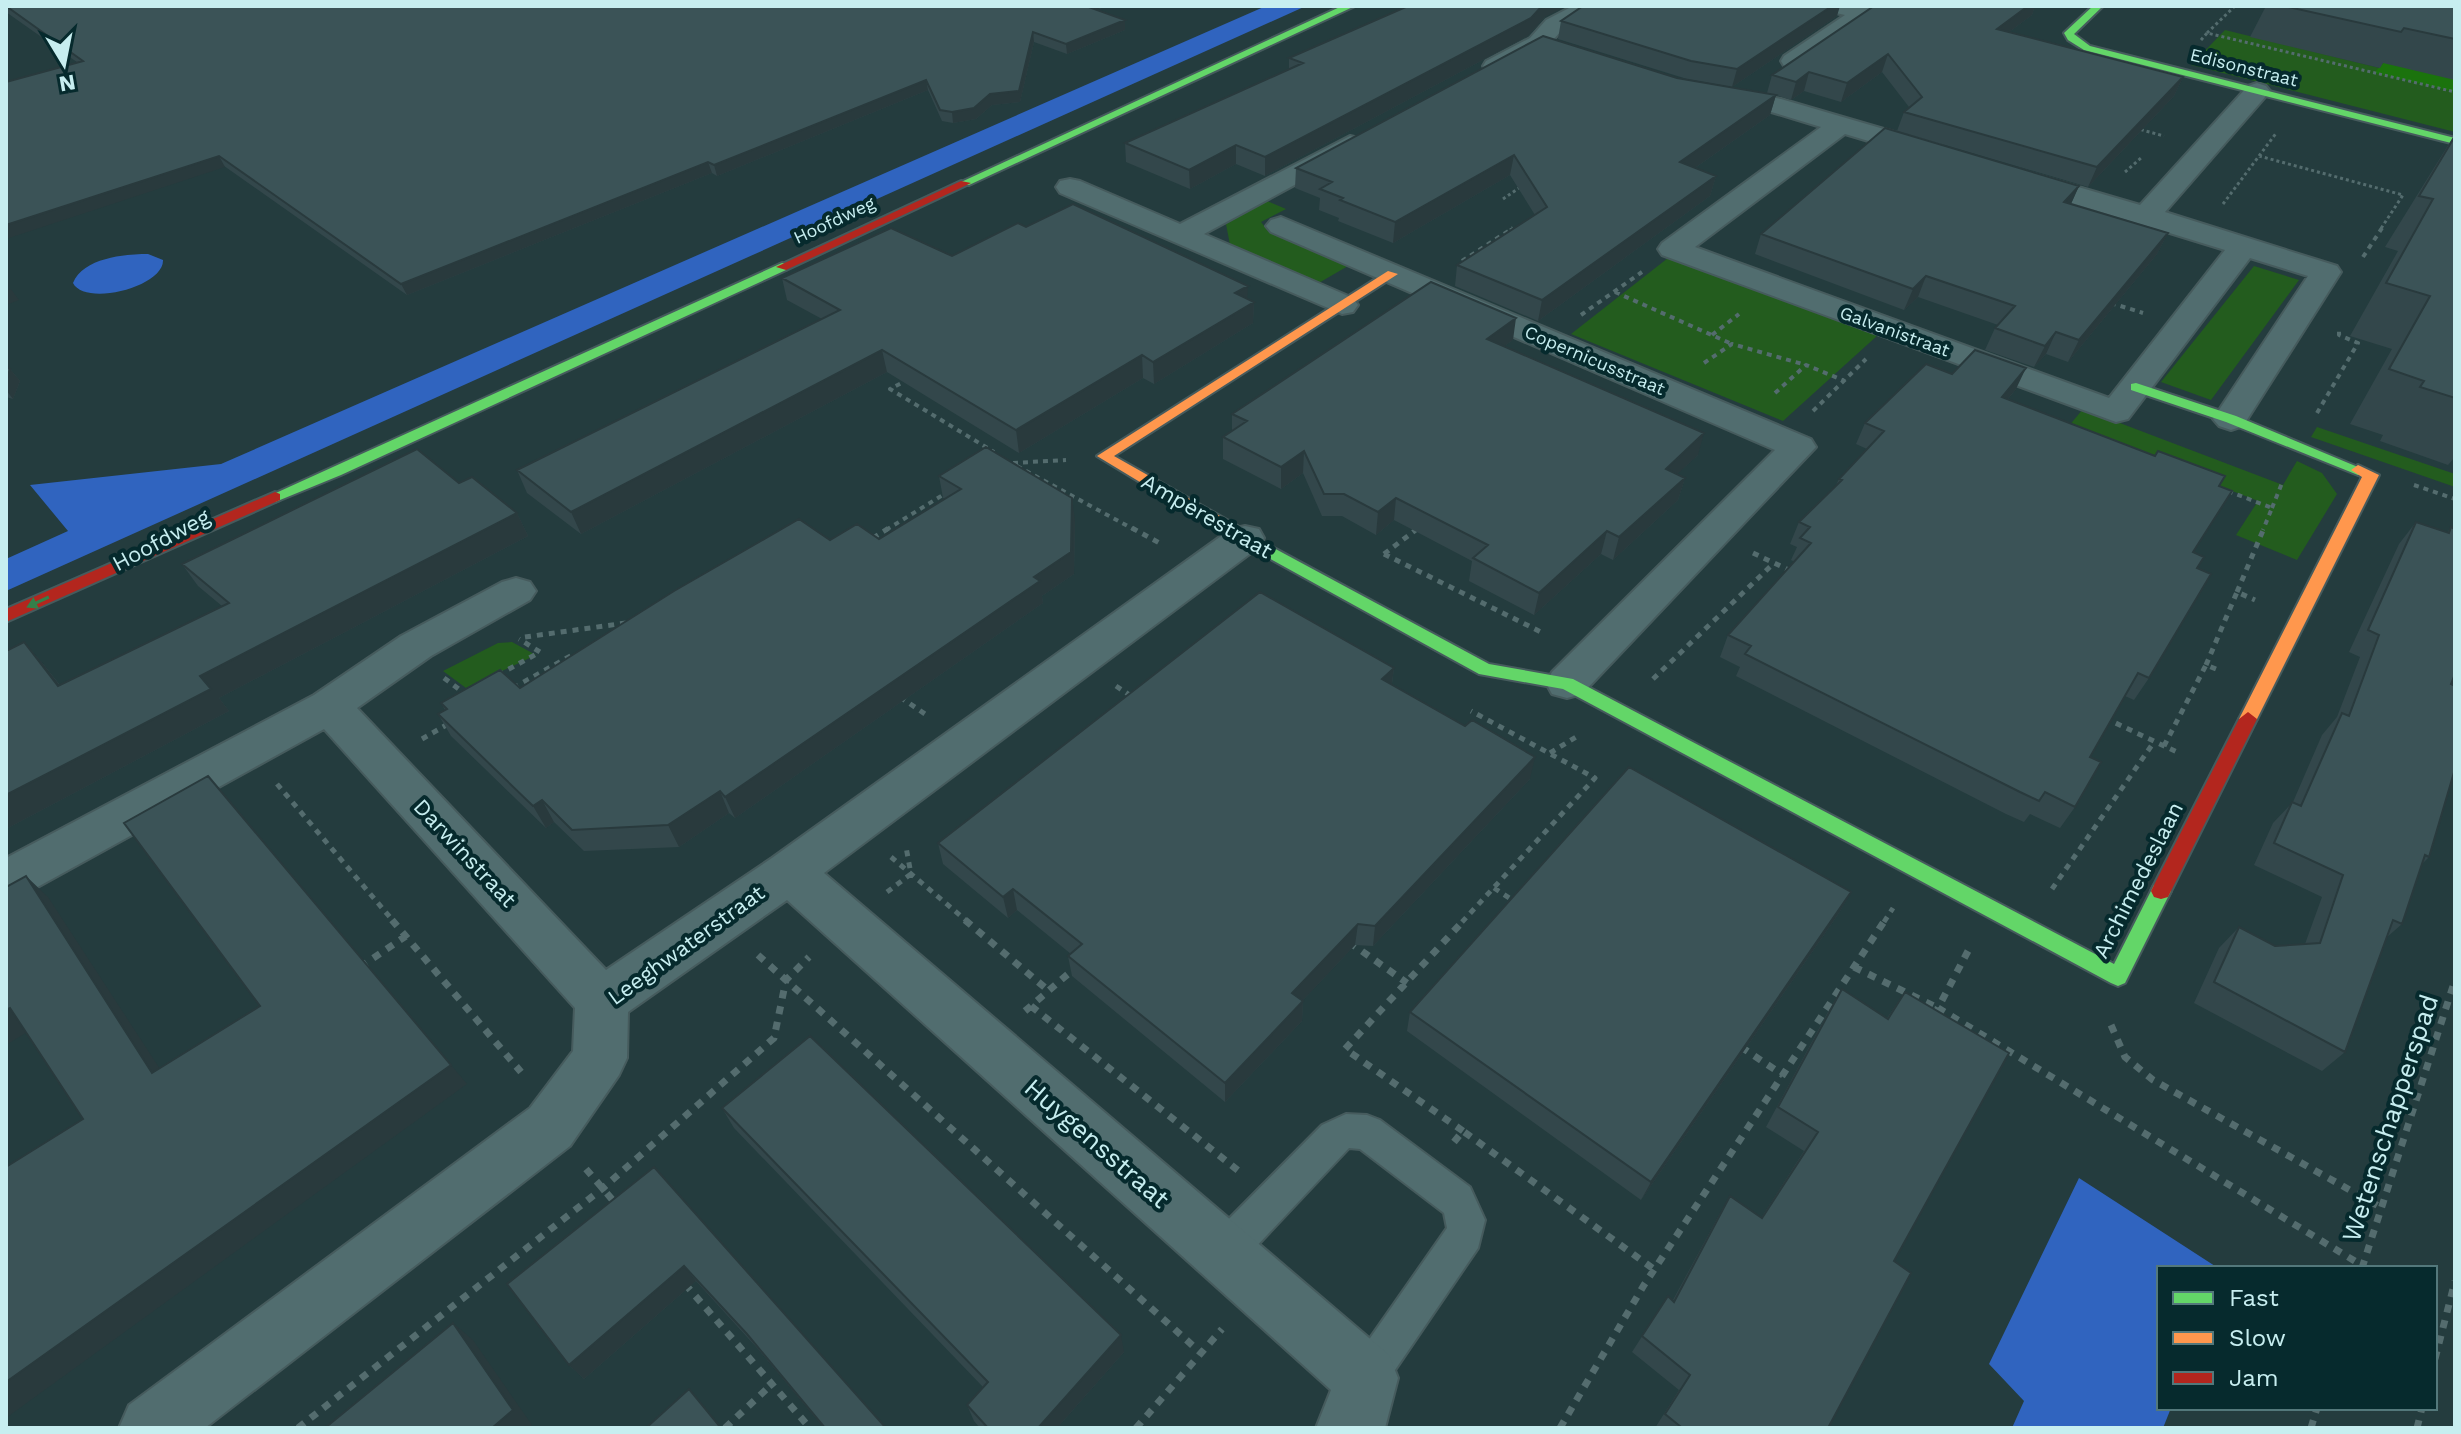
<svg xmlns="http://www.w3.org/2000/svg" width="2461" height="1434" font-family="'Work Sans',sans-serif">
	<rect width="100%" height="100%" fill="#243c3e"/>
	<path fill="#235c1e" d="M2225,30L2380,68L2375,73L2455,92V132L2191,65Z
		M1267,201L1286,209L1261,222L1269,232L1348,266L1317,284L1230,245L1226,224Z
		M1668,258L1878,335L1783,421L1571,334Z
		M2254,266L2299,280L2211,400L2161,382Z
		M2083,409L2283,485L2297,461L2322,473L2337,494L2297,560L2236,535L2258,501L2068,427Z
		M2317,427L2455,474V487L2311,437Z
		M512,642L536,655L466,688L443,671L498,643Z"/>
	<path fill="#1b730d" d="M2384,62L2455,79V92L2374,73Z"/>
	<path fill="#3064bf" d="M1266,6H1306L6,591V559L68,531L30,485L221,464Z
		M148,254L163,260C164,287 85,307 73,283C83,258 124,254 148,254Z
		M2079,1178L2218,1268H2159V1408H2171L2163,1428H2012L2024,1401L1989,1364Z"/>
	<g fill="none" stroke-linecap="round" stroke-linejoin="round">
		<g stroke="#465b5d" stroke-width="4">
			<path id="lane" d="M1346,1114L1367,1115L1380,1120L1470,1187L1485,1220L1478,1248L1380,1392L1366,1398L1352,1392L1346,1378L1352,1364L1447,1228L1444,1213L1360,1149L1349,1148L1237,1267L1223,1272L1209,1267L1204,1253L1209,1239L1322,1125Z"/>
		</g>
		<g stroke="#465b5d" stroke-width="4">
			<path id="street" d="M1573,6H1601L1562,30L1546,48L1504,71H1486L1483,66L1486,61L1530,38L1546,20Z
				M1824,6L1871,8L1874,13L1802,66H1784L1781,61L1784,56L1845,15L1827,11Z
				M2257,83L2266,86L2270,91L2266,96L2165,212L2337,266L2341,272L2243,426L2231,430L2219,426L2213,419L2308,276L2250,258L2128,419L2116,422L1662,255L1658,249L1662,243L1821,127L1768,111L1704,99L1700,94L1704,89L1713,86L1781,99L1942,146L1945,152L1942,158L1932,160L1845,134L1695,247L2109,398L2225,250L2007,183L2003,177L2007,171L2017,169L2140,205L2248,86Z
				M1350,136L1359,138L1363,144L1359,150L1204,234L1353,298L1358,305L1353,312L1342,314L1060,193L1056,187L1060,181L1070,179L1080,181L1180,224Z
				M1281,217L1811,439L1816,447L1582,694L1567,698L1552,694L1546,683L1552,672L1775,450L1271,232L1266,226L1271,220Z
				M1245,526L1259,529L1264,538L1259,547L824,873L1389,1355L1398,1378L1385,1428H1316L1331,1390L787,900L628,1012L627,1058L619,1075L570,1146L205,1428H119L129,1405L530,1108L573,1051L575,1008L324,729L23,895L6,901V858L314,695L401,636L502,582L516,578L530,582L536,591L530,600L431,656L357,708L606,970L772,858L1231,529Z"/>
		</g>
		<g stroke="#465b5d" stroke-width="4">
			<path id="fast" d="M1342,6H1355L969,185L959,183Z
				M2093,6H2103L2074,34L2090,46L2455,138V144L2084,50L2068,40L2064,33Z
				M782,263L786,264V270L341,475L280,500L275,502L267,497Z
				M2136,383L2236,416L2365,470L2358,475L2353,473L2226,422L2131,390V384Z
				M1235,527L1489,664L1573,679L2114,964L2154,885L2161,883L2168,885L2171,891L2125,983L2118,986L2111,983L1563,689L1479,674L1229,536L1227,532L1229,528Z"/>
		</g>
		<g stroke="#465b5d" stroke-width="4">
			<path id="slow" d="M1388,271L1398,274L1114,456L1241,528L1243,532L1241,536H1229L1097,456Z
				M2358,465L2379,475L2257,719L2248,726L2242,724L2239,719L2362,477L2351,470Z"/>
		</g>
		<g stroke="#465b5d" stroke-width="4">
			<path id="jam" d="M961,181L971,183L786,270L776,267Z
				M275,492L280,494V500L6,622V609Z
				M2248,712L2257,719L2168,897L2161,899L2154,897L2151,891L2154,885L2239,719Z"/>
		</g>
		<path stroke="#546c6e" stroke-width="3" stroke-dasharray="3 3" stroke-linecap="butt" d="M2207,33L2235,6
			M2201,40L2207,33L2455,92
			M2135,128L2164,136
			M2259,156L2403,195L2380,230
			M2125,172L2141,158
			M1503,199L1522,186
			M2223,204L2277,132
			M1510,230L1515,227"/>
		<path stroke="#546c6e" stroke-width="4" stroke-dasharray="5 5" stroke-linecap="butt" d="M2363,257L2382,228
			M1462,261L1513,228
			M1615,292L1732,344
			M2111,303L2143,313
			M1581,315L1642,272
			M1712,335L1739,314
			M1704,363L1732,344L1806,365
			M909,379L890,389L994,452
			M1775,393L1806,365L1845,381
			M1813,411L1866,359
			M2317,413L2358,343L2339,335V331
			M1013,463L1066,460
			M1017,466L1135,530
			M2414,485L2455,499
			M2228,491L2272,508L2263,530
			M2272,508L2282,483
			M886,530L946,493"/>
		<path stroke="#546c6e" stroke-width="5" stroke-dasharray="6 6" stroke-linecap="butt" d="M1132,528L1163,545
			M873,538L889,528
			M1753,553L1791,571
			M1384,554L1545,634
			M1384,554L1417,529
			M2237,592L2264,528
			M525,637L626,623
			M2206,665L2237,592L2255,600
			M498,675L540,652L519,639
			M444,678L464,693
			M1653,679L1774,563
			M1116,686L1134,698
			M513,688L574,654
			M900,697L925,714
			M2105,718L2179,753
			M422,739L448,724
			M2164,746L2206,665L2221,671
			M1550,753L1576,737
			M277,784L394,922
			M891,857L968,922
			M1494,888L1514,901
			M2052,889L2154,742
			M887,892L911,874L906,847
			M1462,922L1595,778L1471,711
			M1884,922L1893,908"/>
		<path stroke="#546c6e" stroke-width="7" stroke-dasharray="8 8" stroke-linecap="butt" d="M392,920L521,1072
			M965,920L1049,991
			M1349,942L1407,983
			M1968,951L1938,1008L2363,1266
			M758,955L1201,1353
			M360,967L406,936
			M1854,967L1938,1008
			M1031,1006L1240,1172
			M1025,1011L1075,968
			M2111,1025L2125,1057L2153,1080L2382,1208
			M1741,1047L1783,1075
			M1463,1131L1345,1049L1464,920
			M1454,1142L1463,1131L1655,1270
			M586,1169L616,1204
			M2362,1268L2455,980
			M685,1284L810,1428
			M2435,1359L2455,1281
			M298,1428L603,1188L774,1038L786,980L809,957
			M725,1428L772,1384
			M1136,1428L1222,1329
			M1560,1428L1644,1285L1885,920
			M2311,1428L2317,1408
			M2417,1428L2422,1408"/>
		<use href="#lane" fill="#516d6f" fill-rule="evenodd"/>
		<use href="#street" fill="#516d6f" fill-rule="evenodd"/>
		<use href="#fast" fill="#63d668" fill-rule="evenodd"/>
		<use href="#slow" fill="#ff974d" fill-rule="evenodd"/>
		<use href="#jam" fill="#b3261e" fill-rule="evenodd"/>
	</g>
	<path fill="#33474b" d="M6,6H1106L1097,10L1125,30L1067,54L1034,42L1020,102L992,105L976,119L953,123L942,121L928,90L717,176L712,173L407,295L6,12Z
		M1865,6H2035L2032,15L2009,32L2183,77L2174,96L2088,187L1897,131L1904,112L1909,107L1882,72L1841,102L1804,91L1791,100L1776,95L1770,115L1695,168L1716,176L1710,196L1538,321L1455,286L1457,265L1535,215L1510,175L1393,243L1338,221L1339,218L1319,210L1320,198L1295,188L1296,168L1677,78L1775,95L1767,93L1772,75L1874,6Z
		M2266,6H2455V80L2383,63L2380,68L2250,37Z
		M1837,16L1732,87L1687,79L1558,39L1561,21Z
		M1545,17L1528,36L1265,176L1236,164L1190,189L1126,162L1125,143L1289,70V58Z
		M2455,134V457L2448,465L2380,441L2383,435L2350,424L2392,349L2350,336L2398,251L2385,247Z
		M2079,186L2071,204L2168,233L2157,254L2068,362L2046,354L2034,367L1985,350L1995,328L1998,325L1918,297L1904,310L1755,254L1761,234Z
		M1026,227L1247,299L1254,302L1253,323L1154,384L1143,378L1019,453L887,372L581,534L527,493L517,470L822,319L787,300L782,278L952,256Z
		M1513,340L1504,346L1698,455L1677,474L1685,478L1678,500L1613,560L1601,554L1534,615L1469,581L1472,561L1394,520L1376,535L1342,516H1322L1303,473L1281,489L1223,459V437L1232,431V414Z
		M6,367L10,369L20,381L13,399L6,397Z
		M1952,374L2016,389L2008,399L2219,486L2193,552L2197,568L2149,678L2134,700L2125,696L2090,757L2075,807L2060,828L2030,814L2024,822L2006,814L1736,676L1740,667L1720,657L1728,635L1795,562L1791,560L1797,547L1790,544L1799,522L1836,485L1839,479L1867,449L1856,444L1865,423Z
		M939,476L1075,520L1074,574L1042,596L1043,603L735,818L729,813L679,847L584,851L554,822L546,828L451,736L438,714L445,710L441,703L520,688L830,540L879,539L945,499L943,498Z
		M459,483L517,513L528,536L219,698L229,711L6,829L24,642L44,665L60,685L222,606L198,586L182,564Z
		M2416,522L2447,533L2451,527V684L2429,857L2422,864L2402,924L2386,938L2345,1052L2322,1071L2194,1003L2219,948L2239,927L2275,946L2305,944L2322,897L2254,865L2273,823L2293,802L2322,735L2337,717L2360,657L2349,652L2399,544Z
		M1394,668L1392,684L1530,779L1373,946L1355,945L1303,1000L1302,1021L1225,1102L1072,976L1068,956L1071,954L1017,910L1008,918L943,864L938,843Z
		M1851,892L1839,913L1641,1200L1407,1031L1410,1012Z
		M1842,989L1887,1018L1905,992L1894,1261L1828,1428H1655L1679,1390L1632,1352L1668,1296L1673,1300L1719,1215L1730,1196L1761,1218L1804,1151L1766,1127L1829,1010Z
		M722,1108L1124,1352L1057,1428H980L974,1421L967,1405L983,1387L734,1128Z
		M654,1167L886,1428H824L758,1349L696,1281L584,1379L569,1365Z"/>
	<path fill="#293a3d" d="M1084,6H1106L1084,15Z
		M1542,6H1567L1545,17L1528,36L1265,176V157Z
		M1832,6H1840L1837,16L1732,87L1737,69Z
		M2023,6H2035L2032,15L1990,46L1997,29Z
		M1125,20V30L1067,54L1066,44Z
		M1033,32L1034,42L1020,102L992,105L976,119L953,123L952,112Z
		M1888,54L1882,72L1841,102L1847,83Z
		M1809,72L1804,91L1791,100L1796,82Z
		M2183,77L2174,96L2088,187L2097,167Z
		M926,80L928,90L717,176L714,165Z
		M1776,95L1770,115L1675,182L1680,162Z
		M1236,145V164L1190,189L1189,170Z
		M1514,155L1510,175L1393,243L1395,222Z
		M219,156L225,167L6,239V225Z
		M708,162L712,173L407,295L401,284Z
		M1716,176L1710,196L1538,321L1542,300Z
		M2079,186L2070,206L2064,202Z
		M2168,233L2157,254L2068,362L2079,340Z
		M1926,276L1918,297L1904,310L1913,289Z
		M1248,286L1247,305L1254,302L1253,323L1154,384L1153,362L1235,293Z
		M11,289L19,300L6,305V290Z
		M1516,318L1513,340L1484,360L1487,339Z
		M2056,332L2046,354L2034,367L2045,346Z
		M882,350L887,372L581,534L571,512Z
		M1142,355L1143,378L1019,453L1016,430Z
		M2026,368L2016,389L1992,418L2002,397Z
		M10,369L20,381L13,399L6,390V381Z
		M1704,433L1698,455L1659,491L1666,469Z
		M1304,451L1303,473L1281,489V467Z
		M1685,478L1678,500L1613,560L1619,537Z
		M1072,498L1075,520L1074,574L1042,596L1043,603L735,818L725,797L1034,577Z
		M1396,498L1394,520L1376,535L1378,512Z
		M517,513L528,536L219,698L229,711L6,829V795L200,676Z
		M1607,531L1601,554L1534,615L1539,593Z
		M24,642L44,665L78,709L58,686Z
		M1394,668L1391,690L1382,679Z
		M1535,757L1530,779L1373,946L1375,926Z
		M208,776L467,1084L6,1418V1382L451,1065Z
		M720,791L729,813L679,847L668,825Z
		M542,800L554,822L546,828L533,806Z
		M26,876L48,897L175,1092L152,1073Z
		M1013,889L1017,910L1008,918L1003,897Z
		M1851,892L1839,913L1641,1200L1651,1182Z
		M1358,924L1355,945L1291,1013L1292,993Z
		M1303,1001L1302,1021L1225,1102V1083Z
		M10,1008L34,1028L6,1045V1010Z
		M684,1266L696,1281L584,1379L569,1365Z
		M453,1323L473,1340L532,1425L529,1428H492Z
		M1121,1335L1124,1352L1057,1428H1038Z"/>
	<path fill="#3b5357" stroke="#293a3d" stroke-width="2" d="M6,6H1086L1125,20L1066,44L1033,32L1019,91L990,94L974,108L952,112L940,110L926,80L714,165L708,162L401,284L219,156L6,225V82L83,61Z
		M1408,6H1542L1531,18L1265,157L1236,145L1189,170L1125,143L1303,63L1289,58Z
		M1583,6H1832L1737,69L1691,61L1561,21Z
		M1874,6H2028L1997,29L2183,77L2097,167L1904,112L1922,97L1888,54L1847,83L1809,72L1796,82L1772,75Z
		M2284,6H2455V39L2404,28L2401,32Z
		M1543,36L1677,78L1776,95L1680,162L1716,176L1542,300L1457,265L1547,207L1514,155L1395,222L1340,200L1343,198L1320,189L1332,182L1296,168Z
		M1885,128L2079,186L2064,202L2168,233L2079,340L2056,332L2045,346L1995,328L2015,306L1926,276L1913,289L1761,234Z
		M2455,136V398L2420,387L2424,381L2389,369L2430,296L2386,283L2433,199L2419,196Z
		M1073,204L1248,286L1235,293L1254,302L1153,362L1142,355L1016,430L882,350L571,512L517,470L840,310L782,278L891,228L952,256L1018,223L1026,227Z
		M1431,282L1516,318L1487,339L1704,433L1666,469L1685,478L1619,537L1607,531L1539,593L1473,558L1488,545L1396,498L1378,512L1344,494H1324L1304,451L1281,467L1223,437L1247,421L1232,414Z
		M1975,350L2026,368L2002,397L2155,456L2158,451L2225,476L2219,486L2232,491L2193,552L2204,557L2197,568L2211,574L2149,678L2138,673L2090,757L2101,762L2075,807L2045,792L2039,801L2020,792L1745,654L1751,646L1728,635L1811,543L1800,538L1810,527L1799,522L1842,480L1839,479L1884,431L1865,423L1926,364L1952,374Z
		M6,367L10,369L6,381Z
		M986,447L1072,498L1071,552L1034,577L1040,581L725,797L720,791L668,825L572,830L542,800L533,806L438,714L447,709L441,703L500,670L520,688L674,591L799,519L830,540L857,524L879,539L961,489L939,476Z
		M417,449L459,483L472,477L517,513L200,676L211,689L6,795V651L24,642L58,686L229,603L182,564Z
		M2416,522L2449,533L2451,527L2455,529V674L2451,684L2455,686V769L2429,857L2425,855L2402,924L2393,920L2345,1052L2214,982L2239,927L2275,946L2320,943L2343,875L2274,843L2292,802L2301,806L2342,713L2349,716L2379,635L2368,630Z
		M1260,592L1394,668L1382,679L1465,726L1472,720L1535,757L1375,926L1358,924L1292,993L1303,1001L1225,1083L1068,956L1082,944L1013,889L1003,897L938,843Z
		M1629,767L1851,892L1651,1182L1410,1012Z
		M208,776L451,1065L6,1382V1167L83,1119L10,1008L6,1010V887L26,876L152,1073L260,1006L124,823Z
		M1842,989L1888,1019L1905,992L2009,1053L1894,1261L1911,1273L1828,1428H1681V1427L1665,1414L1690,1375L1642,1336L1668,1296L1674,1302L1730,1196L1762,1218L1818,1132L1778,1107Z
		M810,1036L1121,1335L1038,1428H988L967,1405L988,1382L722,1108Z
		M654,1167L886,1428H825L747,1334L684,1266L569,1365L507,1284Z
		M453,1323L513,1410L492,1428H325Z
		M689,1389L721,1428H646Z"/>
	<defs><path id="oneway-solid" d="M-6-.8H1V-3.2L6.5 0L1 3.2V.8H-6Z" transform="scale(2)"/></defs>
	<use fill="#34804a" href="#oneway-solid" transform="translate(38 602) rotate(155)"/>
	<g text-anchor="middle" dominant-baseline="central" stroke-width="8" stroke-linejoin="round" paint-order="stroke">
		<g font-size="18" fill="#c7eef0" stroke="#062a2d">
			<text transform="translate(2244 67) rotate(14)">Edisonstraat</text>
			<text transform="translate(834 220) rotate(-25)">Hoofdweg</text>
			<text transform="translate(1895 331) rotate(20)">Galvanistraat</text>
			<text transform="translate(1595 360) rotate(23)">Copernicusstraat</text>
		</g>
		<g font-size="22" fill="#c7eef0" stroke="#062a2d">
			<text transform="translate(1207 516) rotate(30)">Ampèrestraat</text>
			<text transform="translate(161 540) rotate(-28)">Hoofdweg</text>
			<text transform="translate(465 853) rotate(47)">Darwinstraat</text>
			<text transform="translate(2138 880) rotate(-63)">Archimedeslaan</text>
			<text transform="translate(686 945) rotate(-36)">Leeghwaterstraat</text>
		</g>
		<g font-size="26" fill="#c7eef0" stroke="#062a2d">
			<text transform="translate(2390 1118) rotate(-72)">Wetenschapperspad</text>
			<text transform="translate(1097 1143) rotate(41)">Huygensstraat</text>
		</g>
	</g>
	<rect width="2461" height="1434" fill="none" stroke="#c7eef0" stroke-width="16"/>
	<rect x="2157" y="1266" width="280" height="144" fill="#062a2d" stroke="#53787b" stroke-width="2"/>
	<rect x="2173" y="1292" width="40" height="12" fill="#63d668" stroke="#53787b" stroke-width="2"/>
	<text x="2229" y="1306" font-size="24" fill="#c7eef0">Fast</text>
	<rect x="2173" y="1332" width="40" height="12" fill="#ff974d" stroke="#53787b" stroke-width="2"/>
	<text x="2229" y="1346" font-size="24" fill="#c7eef0">Slow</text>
	<rect x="2173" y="1372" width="40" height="12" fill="#b3261e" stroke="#53787b" stroke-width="2"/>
	<text x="2229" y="1386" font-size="24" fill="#c7eef0">Jam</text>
	<g transform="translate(64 64) rotate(170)" stroke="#062a2d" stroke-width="6" paint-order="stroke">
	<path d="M0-6L14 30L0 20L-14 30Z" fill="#c7eef0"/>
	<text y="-12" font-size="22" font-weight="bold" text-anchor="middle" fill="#c7eef0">N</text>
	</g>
</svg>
